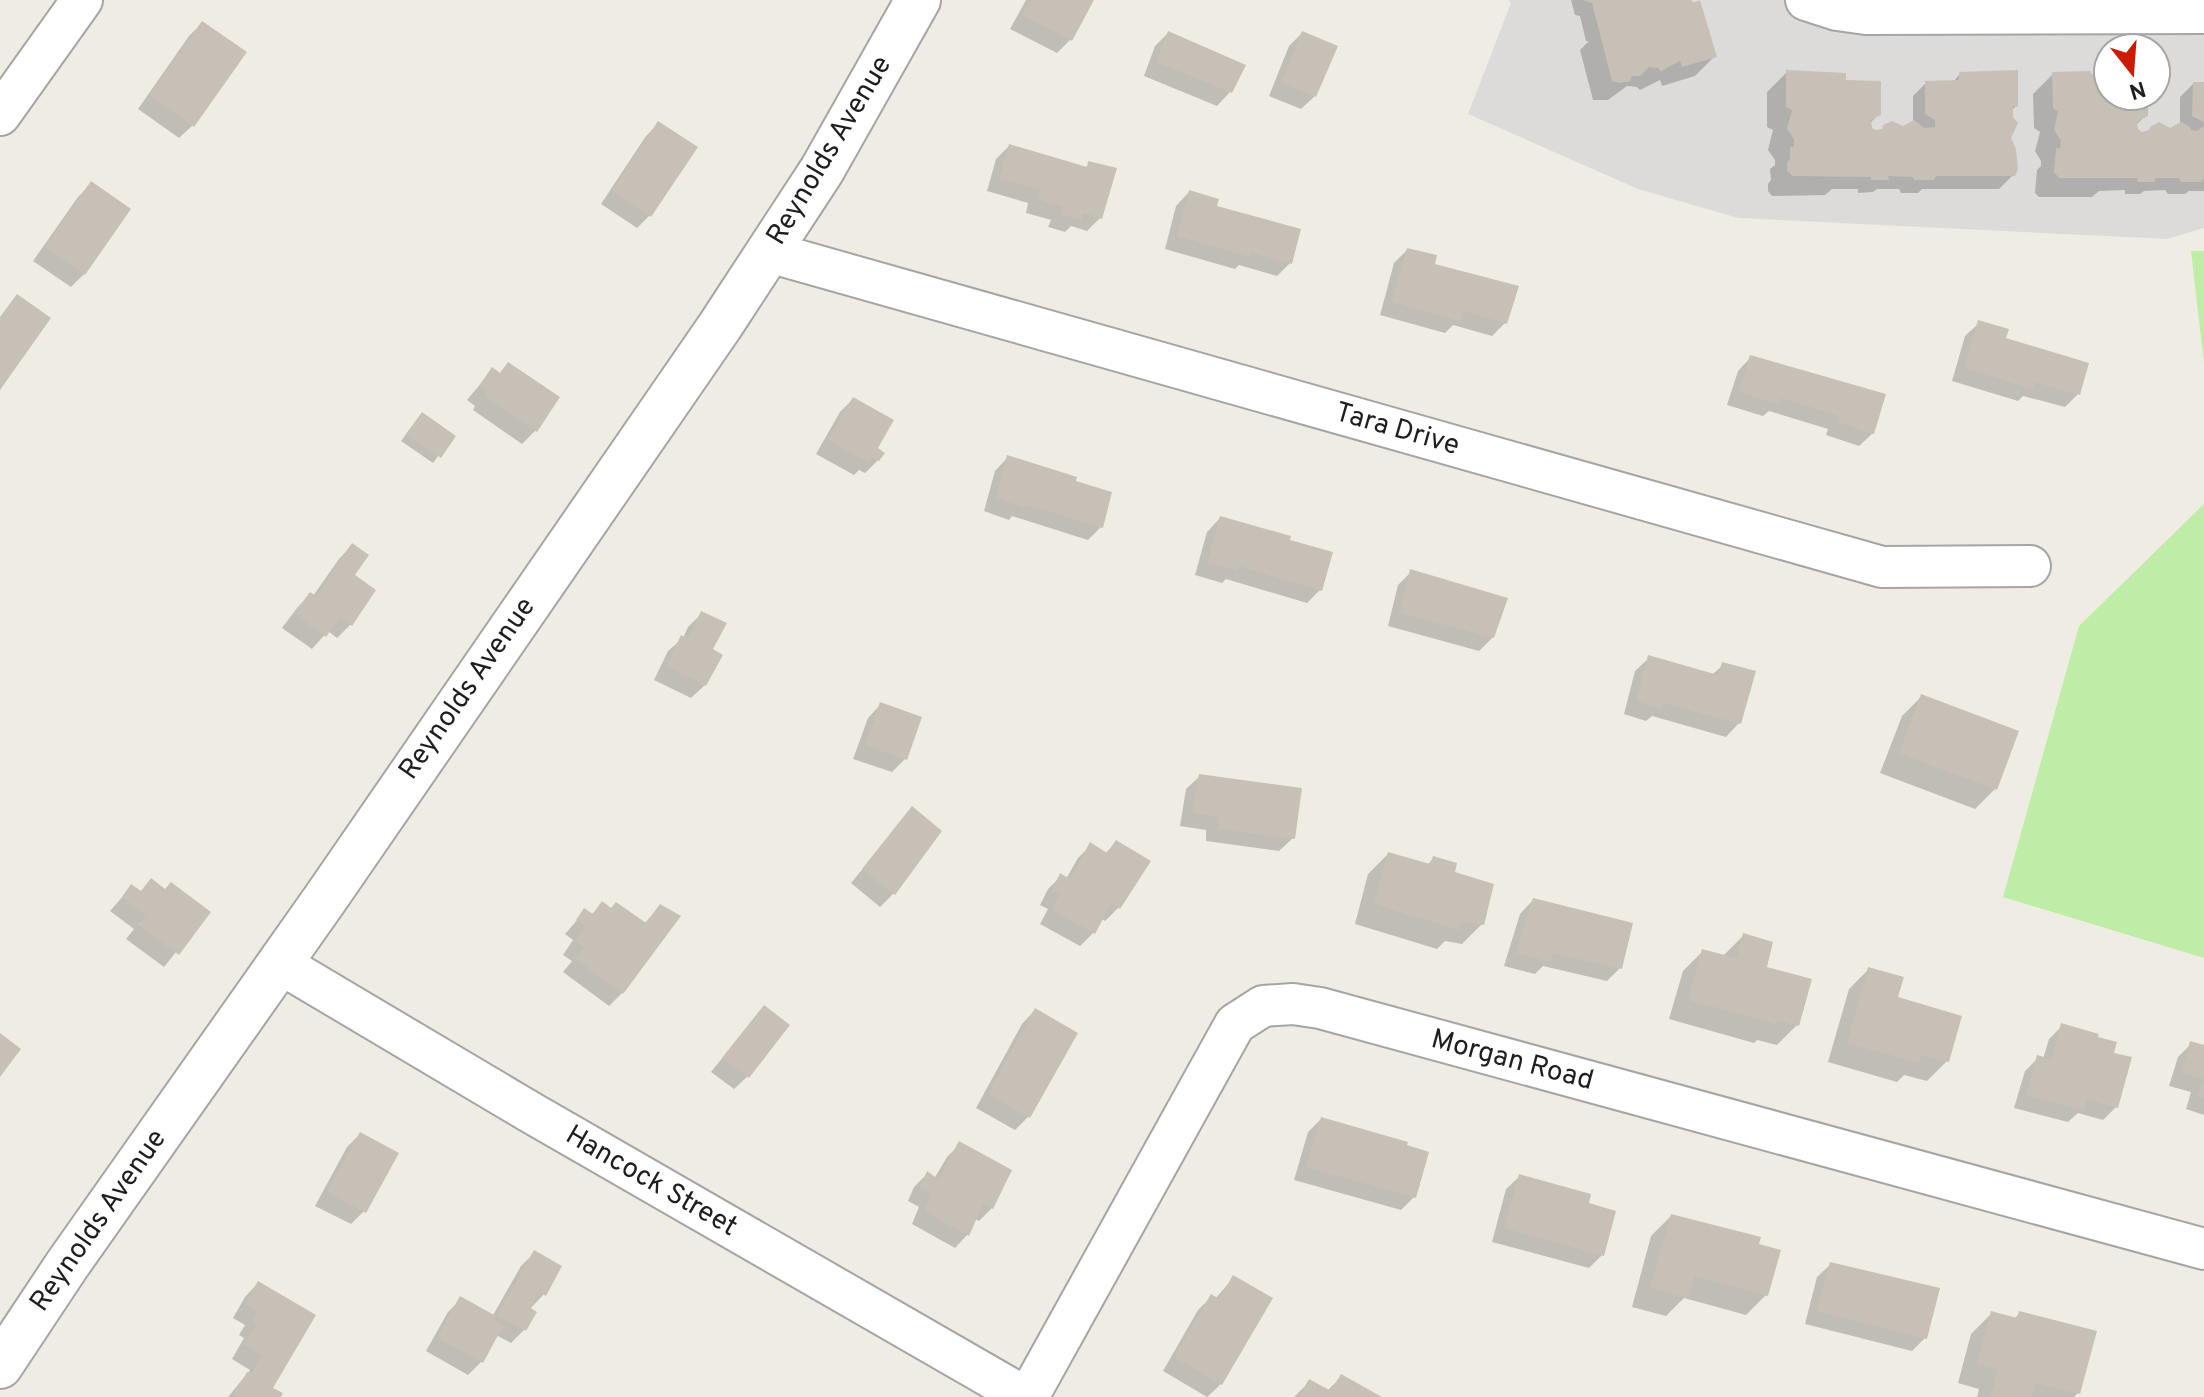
<svg xmlns="http://www.w3.org/2000/svg" width="2204" height="1397" font-family="Overpass,sans-serif">
	<rect width="100%" height="100%" fill="#efede3"/>
	<path fill="#dcdbda" fill-rule="evenodd" d="M1508,0H2204V228L2167,239L1738,218L1638,189L1468,114L1511,3ZM2108,48H2156V96H2108Z"/>
	<path fill="#bfeca6" d="M2191,251H2204V363Z
		M2204,504V958L2003,897L2079,626Z"/>
	<path fill="#0003" d="M1026,0H1089L1070,40L1057,53L1010,29Z
		M1571,0H1690L1715,56L1695,76L1662,86L1660,80L1640,90L1637,87L1627,86L1608,100H1593L1580,50L1589,41H1586L1580,16L1575,15Z
		M202,23L193,125L179,138L138,109L189,36Z
		M1168,33L1230,92L1217,106L1144,76L1155,46Z
		M1302,33L1315,96L1301,109L1269,96L1289,46Z
		M1787,72L1844,82L1879,114L1869,124L1870,129L1875,132L1903,129L1913,123V96L1926,83H1952L1960,74L2016,106L2011,111L2009,138L2013,175L1999,189H1922L1918,193H1901L1899,189H1877L1873,192L1858,193V189H1832L1825,195L1772,196L1768,191V184L1771,180L1770,169L1775,165V160L1768,150L1773,130L1767,127V92Z
		M2053,74L2108,76V96H2146V115L2136,125V130L2142,134L2170,130L2180,124V97L2193,84H2204V191H2189L2185,194H2168L2165,190L2144,191L2140,194H2125V190L2099,191L2092,197H2039L2035,193L2037,170L2041,166V161L2035,151L2040,132L2034,128L2033,94Z
		M659,123L650,215L637,228L601,204L646,136Z
		M1009,146L1085,168L1089,164L1100,218L1087,231L1071,226L1065,232L1048,227L1051,220L1026,213L1028,203L987,191L996,159Z
		M91,184L84,274L71,287L33,261L78,197Z
		M1189,192L1215,207L1290,263L1277,276L1239,265L1235,269L1165,249L1176,206Z
		M1407,250L1433,265L1505,323L1492,336L1453,325L1445,333L1380,315L1394,263Z
		M1979,323L2078,394L2065,407L2023,396L2018,401L1952,381L1965,336Z
		M1751,357L1873,433L1859,446L1826,435L1828,429L1769,411L1763,416L1727,405L1738,371Z
		M508,364L535,431L522,444L473,410L475,406L467,400L492,370L499,374Z
		M853,399L875,448L878,460L865,473L859,470L854,475L816,454L840,412Z
		M416,421L453,436L433,463L401,441Z
		M1008,457L1074,483L1101,527L1088,540L1012,516L1009,520L984,511L995,471Z
		M1220,518L1320,590L1307,603L1226,579L1222,583L1195,575L1207,532Z
		M352,545V576L373,591L350,625L337,638L328,631L312,649L282,628L297,608L310,594L313,596L339,559Z
		M1411,572L1493,637L1479,651L1388,626L1398,585Z
		M701,614L711,650L705,685L691,698L654,680L668,651L683,638L688,627Z
		M1649,658L1712,675L1723,665L1739,723L1726,737L1652,716L1646,721L1624,714L1635,671Z
		M1922,696L1995,789L1975,809L1880,773L1902,716Z
		M881,704L905,759L892,772L853,759L868,718Z
		M1200,776L1293,838L1279,851L1206,841V830L1180,826L1186,789Z
		M912,809L939,832L893,894L880,907L851,883Z
		M1116,842L1149,862L1118,908L1105,921L1101,918L1093,933L1080,946L1040,924L1048,909L1040,905L1048,889L1061,876L1066,879L1078,858L1091,845L1105,854Z
		M1388,854L1427,865L1434,858L1452,873L1482,924L1462,944L1445,941L1437,949L1355,924L1368,874Z
		M131,887L139,893L164,891L208,912L164,967L126,939L134,929L110,911Z
		M1533,900L1620,968L1607,981L1543,966L1535,974L1504,966L1520,914Z
		M603,904L611,910L644,924L660,906L622,993L609,1006L563,972L572,961L563,955L573,940L565,934L585,911L591,915Z
		M1743,936L1797,1025L1777,1045L1757,1040L1754,1043L1669,1019L1683,971L1703,951L1722,957Z
		M1869,969L1947,1061L1927,1081L1904,1075L1897,1082L1828,1062L1849,989Z
		M1035,1010L1028,1117L1015,1130L976,1108L1022,1024Z
		M752,1021L748,1076L734,1089L711,1072Z
		M2062,1026L2112,1054L2116,1107L2103,1120L2078,1113L2068,1122L2014,1108L2025,1071L2038,1058L2043,1059L2049,1039Z
		M2191,1044L2204,1047V1115L2186,1109L2191,1092L2169,1086L2178,1057Z
		M1321,1119L1414,1197L1401,1210L1294,1180L1308,1132Z
		M360,1134L364,1211L351,1224L315,1206L347,1147Z
		M960,1144L992,1208L979,1221L975,1219L968,1234L955,1248L912,1224L919,1207L908,1201L914,1187L927,1174L934,1179L947,1157Z
		M1520,1176L1586,1205L1602,1255L1589,1268L1492,1242L1506,1189Z
		M1671,1216L1766,1295L1746,1315L1684,1298L1666,1316L1632,1307L1651,1236Z
		M534,1253L544,1294L530,1309L525,1329L511,1343L496,1335L481,1362L468,1375L426,1351L448,1312L461,1299L492,1317L521,1266Z
		M1831,1264L1925,1338L1912,1351L1805,1324L1817,1277Z
		M1234,1277L1221,1384L1207,1397L1163,1371L1198,1310L1211,1297L1215,1299Z
		M258,1283L271,1388L278,1397H228L250,1370L232,1359L244,1338L239,1335L245,1325L233,1318L245,1297Z
		M2020,1313L2078,1393L2074,1397H1977L1979,1389L1958,1383L1971,1334L1991,1314L2014,1319Z
		M1341,1377L1378,1397H1294L1309,1382L1327,1391Z"/>
	<path fill="#c7c0b6" d="M1030,0H1094L1072,41L1022,15Z
		M1583,0H1692L1693,3L1700,0L1717,57L1682,67L1680,61L1661,71L1658,68L1649,67L1640,76H1632L1630,81L1620,83L1612,81L1592,3Z
		M202,21L247,52L194,127L149,95Z
		M1168,31L1246,65L1232,93L1156,62Z
		M1302,31L1338,46L1316,97L1281,83Z
		M1786,70L1846,73V80L1881,81V115L1871,120L1872,128L1876,130L1882,129L1883,125L1892,121L1903,126L1914,120L1924,128L1935,127V120L1925,114V81L1959,80V72L2018,70V107L2013,106V117L2018,123L2011,138L2016,149L2018,169L2015,176H1936L1934,180H1914L1912,177L1888,176L1889,180H1871V177L1793,176L1787,171V162L1790,159V147H1794V139L1787,129L1792,110L1786,107Z
		M2090,71L2092,74H2108V96H2148V116L2137,122L2138,129L2142,132L2149,130L2150,127L2159,122L2170,128L2181,122L2190,127L2191,130L2197,131L2204,126V178L2201,182H2181L2179,178H2155V182H2138L2137,178H2059L2054,172L2056,148H2060L2061,141L2054,130L2058,112L2053,108L2052,72Z
		M2193,82H2204V122L2192,116Z
		M658,121L698,147L651,217L612,190Z
		M1009,144L1087,167L1088,161L1117,168L1102,219L1084,213L1080,220L1060,214L1063,207L1038,200L1040,190L999,178Z
		M91,181L131,209L85,275L45,247Z
		M1189,190L1219,199L1217,206L1301,229L1292,264L1252,252L1250,257L1177,236Z
		M1407,248L1437,255L1435,264L1519,286L1507,324L1463,311L1460,321L1392,302Z
		M17,294L51,318L0,390V317Z
		M1978,320L2009,329L2006,338L2089,363L2080,395L2034,382L2033,389L1964,368Z
		M1750,355L1886,394L1874,434L1838,422L1840,416L1781,398L1778,404L1739,392Z
		M508,362L560,397L537,432L485,396L487,392L479,386L492,367L500,373Z
		M853,397L894,420L878,448L885,453L879,461L872,458L869,463L828,440Z
		M422,412L456,436L441,458L406,434Z
		M1007,455L1077,477L1076,481L1112,492L1103,528L1025,504L1024,508L996,498Z
		M1220,516L1291,536L1290,540L1333,552L1322,591L1239,566L1237,571L1207,562Z
		M352,543L369,555L355,575L376,590L352,626L340,617L326,637L294,614L310,592L316,596Z
		M1410,569L1508,598L1494,638L1400,613Z
		M701,611L727,623L713,649L723,655L706,686L666,666L681,635L688,639Z
		M1648,655L1718,675L1722,662L1756,671L1741,724L1663,703L1661,709L1636,701Z
		M1921,694L2019,731L1997,790L1899,753Z
		M880,702L922,717L907,760L865,745Z
		M1199,774L1302,788L1295,839L1218,829L1219,817L1192,813Z
		M912,806L942,831L895,895L862,869Z
		M1116,840L1151,861L1120,909L1112,902L1095,934L1052,910L1060,895L1052,891L1060,873L1070,879L1090,842L1107,853Z
		M1388,852L1430,864L1433,856L1457,863L1455,872L1494,884L1484,925L1461,921L1459,930L1374,904Z
		M151,878L165,889L171,882L211,912L179,955L138,925L146,915L122,897L131,884L141,891Z
		M1533,898L1633,923L1622,969L1553,953L1550,962L1516,953Z
		M602,901L611,908L616,902L646,923L660,904L681,916L623,994L574,958L584,947L575,941L585,926L576,920L584,908L593,914Z
		M1743,933L1773,942L1767,967L1812,979L1799,1026L1777,1020L1776,1024L1688,1000L1702,949L1736,958Z
		M1868,967L1904,977L1898,997L1962,1016L1949,1062L1921,1055L1919,1063L1847,1043Z
		M764,1005L790,1025L749,1078L722,1058Z
		M1035,1008L1078,1033L1030,1118L988,1094Z
		M2061,1023L2099,1034L2098,1037L2117,1042L2114,1053L2132,1057L2118,1108L2086,1099L2084,1110L2026,1095L2037,1055L2052,1059Z
		M0,1033L21,1049L0,1077Z
		M2190,1041L2204,1045V1098L2197,1096L2203,1079L2181,1073Z
		M1321,1117L1408,1142L1407,1145L1429,1152L1416,1198L1306,1167Z
		M360,1132L399,1153L366,1213L327,1192Z
		M959,1141L1012,1170L993,1209L983,1204L969,1236L924,1211L931,1194L920,1187L927,1171L938,1179Z
		M1519,1174L1591,1194L1589,1203L1616,1211L1604,1256L1504,1228Z
		M1671,1214L1761,1237L1759,1244L1781,1250L1768,1296L1694,1276L1688,1298L1650,1288Z
		M534,1250L562,1266L546,1296L539,1292L531,1308L537,1312L526,1331L497,1316Z
		M1830,1262L1940,1288L1927,1339L1817,1311Z
		M1233,1275L1273,1298L1222,1385L1174,1357L1211,1294L1219,1299Z
		M258,1281L316,1315L273,1388L283,1393L281,1397H239L234,1394L247,1372L251,1374L262,1356L244,1345L256,1325L251,1321L257,1311L245,1304Z
		M460,1296L496,1316L494,1320L503,1326L483,1363L437,1338Z
		M1991,1311L2017,1318L2019,1311L2097,1331L2080,1394L2036,1383L2032,1397H1990L1998,1369L1977,1364Z
		M1341,1374L1382,1397H1299L1309,1379L1331,1391Z"/>
	<g fill="none" stroke-linecap="round" stroke-linejoin="round">
		<g stroke="#a5a5a5" stroke-width="44">
			<path id="minor" d="M1806,0L1837,10L1866,14L2204,13
				M0,115L82,0
				M769,252L1882,567L2030,566
				M279,963L530,1112L1025,1397
				M1028,1397L1235,1024L1263,1006L1293,1004L1320,1008L2204,1249"/>
		</g>
		<g stroke="#a5a5a5" stroke-width="48">
			<path id="tertiary" d="M0,1366L67,1265L325,899L720,326L822,170L918,0"/>
		</g>
		<use href="#minor" stroke="#fff" stroke-width="40"/>
		<use href="#tertiary" stroke="#fff" stroke-width="44"/>
	</g>
	<g text-anchor="middle" dominant-baseline="central" stroke-width="7" stroke-linejoin="round" paint-order="stroke">
		<g font-size="28" fill="#1e1e1e" stroke="#fff">
			<text transform="translate(830 151) rotate(-59)">Reynolds Avenue</text>
			<text transform="translate(1397 430) rotate(16)">Tara Drive</text>
			<text transform="translate(468 689) rotate(-55)">Reynolds Avenue</text>
			<text transform="translate(1512 1061) rotate(15)">Morgan Road</text>
			<text transform="translate(651 1182) rotate(30)">Hancock Street</text>
			<text transform="translate(99 1221) rotate(-55)">Reynolds Avenue</text>
		</g>
	</g>
	<g transform="translate(2132 72) rotate(163)"><circle r="38" fill="#ffffff" stroke="#a5a5a5" stroke-width="2"/>
	<path d="M0-6L14 30L0 20L-14 30Z" fill="#cb1b00"/>
	<text y="-12" font-size="22" font-weight="bold" text-anchor="middle" fill="#1e1e1e">N</text>
	</g>
</svg>
